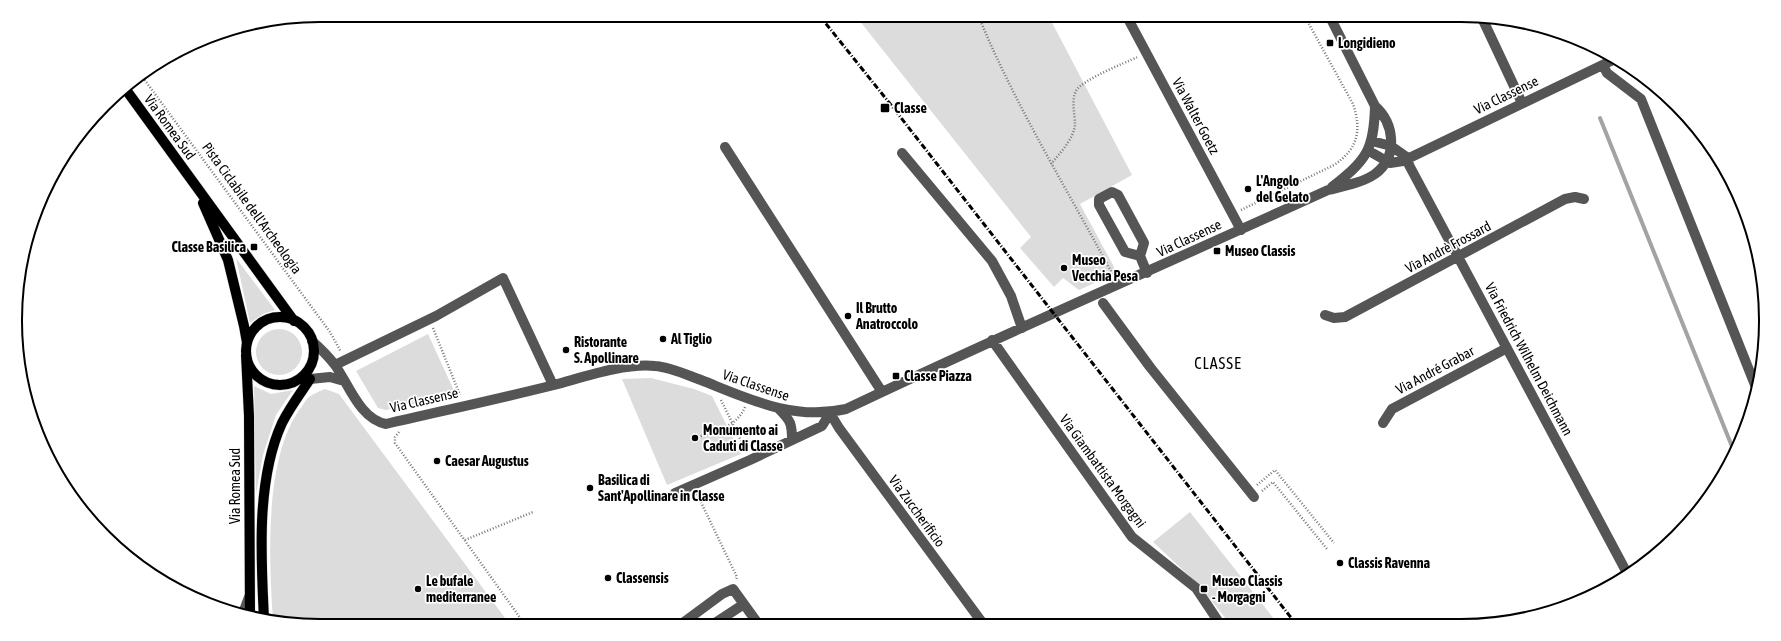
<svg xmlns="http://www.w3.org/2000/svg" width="1781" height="641" font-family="'Asap Condensed',sans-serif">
	<rect width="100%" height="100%" fill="#fff"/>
	<path fill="#dcdcdc" d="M855,15H1048L1132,175L1080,204L1114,267V274L1079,290L1063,278L1054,287L1020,248L1031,237Z
		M236,258L275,310L263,314L250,323Z
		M256 352a23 23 0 1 1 46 0a23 23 0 1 1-46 0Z
		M428,334L456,395L386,410L378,408L356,371Z
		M651,378L694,389L712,396L741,454L667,485L622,379Z
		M254,386L271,394L293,390L276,415L263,455L256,494Z
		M325,389L339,394L511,626H321L273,620C269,561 264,458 300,409C303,406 305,400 309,397C313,394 320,391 325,389Z
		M1190,512L1278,624H1230L1199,585L1153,542Z"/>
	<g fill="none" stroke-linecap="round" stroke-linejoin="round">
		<path stroke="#a3a3a3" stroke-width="4" d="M1600,118L1733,449"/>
		<g stroke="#dbdbdb" stroke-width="11">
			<path id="major" d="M124,87L294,321
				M203,203L228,260L244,326L247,343
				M246 351a34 34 0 1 1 68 0a34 34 0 1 1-68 0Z
				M246,355L249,416L250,617
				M264,619C261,557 256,480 282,423C290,407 300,394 310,379"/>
		</g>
		<path stroke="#777" stroke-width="2.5" stroke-dasharray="1 2" stroke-linecap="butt" d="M978,15C1015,105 1067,189 1113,275
			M141,75L330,332L341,352
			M1051,164C1060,153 1073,140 1075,125C1075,115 1071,100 1076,91C1082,80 1124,63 1138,57
			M1241,210L1334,165C1358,149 1362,130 1353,104L1304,15
			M433,328L460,395
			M721,400L746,451
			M399,432L395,437V443L526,626
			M695,438C715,431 736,428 745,407
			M1257,485L1275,470L1334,543
			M1262,491L1273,482L1327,549
			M697,494L737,577L736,580
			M465,540L533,512"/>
		<path stroke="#555" stroke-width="10" d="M1126,15L1241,230
			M1482,18L1522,103
			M1603,65L1607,73L1641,99L1757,390
			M1372,141L1391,146L1408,158
			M725,147L882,392
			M1369,151L1390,163L1403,161L1615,59
			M902,153L992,261L1011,296L1022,328
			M1408,158L1409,165L1627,573
			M1332,187C1366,160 1374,151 1375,106
			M1140,256L1125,252L1099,205V199L1112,192L1118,195L1144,243L1140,256L1147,273
			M1103,303L1150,367L1254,497
			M1325,315L1334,318L1345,317L1565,199L1575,197L1584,199
			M992,340L1132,537L1196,588L1220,624
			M312,341C320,348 328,356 335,365C349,385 360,419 386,424C442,411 498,399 554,385C584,377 623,363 655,366C670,367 687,375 701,380C749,399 793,421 846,409C1005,333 1168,263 1328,190C1344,186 1362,183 1375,174C1399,156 1394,123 1375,106L1329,15
			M335,365L436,316L503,278L553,385
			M304,376L310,379L330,377L344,381
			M779,409C791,421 792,424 792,440
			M830,413L839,428L984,625
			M1383,423L1392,409L1507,348
			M675,493L750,460L822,426L830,413
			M242,616L249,597
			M680,625L722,594L733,589L759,625
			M712,625L744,604"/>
		<use href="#major" stroke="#000" stroke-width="10"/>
		<path stroke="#000" stroke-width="3" stroke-dasharray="6 2 1 2" stroke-linecap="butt" d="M819,15L891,105L1296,624"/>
	</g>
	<g fill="#000" stroke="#fff" stroke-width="1.5">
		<rect x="1326" y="39" width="8" height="8" rx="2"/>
		<rect x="880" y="103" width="10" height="10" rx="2"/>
		<circle cx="1248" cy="189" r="4"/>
		<rect x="250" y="243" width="8" height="8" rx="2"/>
		<rect x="1213" y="247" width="8" height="8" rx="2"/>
		<circle cx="1064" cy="268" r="4"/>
		<circle cx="848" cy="316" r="4"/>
		<circle cx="663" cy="339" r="4"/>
		<circle cx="566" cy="350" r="4"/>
		<rect x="892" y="372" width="8" height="8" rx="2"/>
		<circle cx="695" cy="438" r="4"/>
		<circle cx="437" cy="461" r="4"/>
		<circle cx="590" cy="488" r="4"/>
		<circle cx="1340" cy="563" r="4"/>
		<circle cx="608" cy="578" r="4"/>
		<circle cx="418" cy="589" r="4"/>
		<rect x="1200" y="585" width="8" height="8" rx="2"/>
	</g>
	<g text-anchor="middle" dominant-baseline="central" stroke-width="3.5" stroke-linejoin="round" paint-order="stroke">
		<g font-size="14" font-weight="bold" fill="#000" stroke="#fff" text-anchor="start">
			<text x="1338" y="43">Longidieno</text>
			<text x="894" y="108">Classe</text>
			<text x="1256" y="181">L'Angolo<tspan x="1256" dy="16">del Gelato</tspan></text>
			<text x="246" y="247" text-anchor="end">Classe Basilica</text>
			<text x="1225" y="251">Museo Classis</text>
			<text x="1072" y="260">Museo<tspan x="1072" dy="16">Vecchia Pesa</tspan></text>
			<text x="856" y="308">Il Brutto<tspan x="856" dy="16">Anatroccolo</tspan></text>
			<text x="671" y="339">Al Tiglio</text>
			<text x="574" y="342">Ristorante<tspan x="574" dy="16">S. Apollinare</tspan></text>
			<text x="904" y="376">Classe Piazza</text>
			<text x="703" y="430">Monumento ai<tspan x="703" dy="16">Caduti di Classe</tspan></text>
			<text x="445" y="461">Caesar Augustus</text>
			<text x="598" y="480">Basilica di<tspan x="598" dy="16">Sant'Apollinare in Classe</tspan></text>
			<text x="1348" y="563">Classis Ravenna</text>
			<text x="616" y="578">Classensis</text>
			<text x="426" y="581">Le bufale<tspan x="426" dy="16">mediterranee</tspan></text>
			<text x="1212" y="581">Museo Classis<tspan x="1212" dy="16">- Morgagni</tspan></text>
		</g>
		<g font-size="14" fill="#000" stroke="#fff">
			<text transform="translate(1506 95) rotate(-26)">Via Classense</text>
			<text transform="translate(1196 116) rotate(62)">Via Walter Goetz</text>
			<text transform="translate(170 127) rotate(54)">Via Romea Sud</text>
			<text transform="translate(252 208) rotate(54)">Pista Ciclabile dell'Archeologia</text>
			<text transform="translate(1189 238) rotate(-25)">Via Classense</text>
			<text transform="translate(1448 247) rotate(-28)">Via Andrè Frossard</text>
			<text transform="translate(1529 359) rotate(62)">Via Friedrich Wilhelm Deichmann</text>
			<text transform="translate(1435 370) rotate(-28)">Via André Grabar</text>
			<text transform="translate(756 385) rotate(19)">Via Classense</text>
			<text transform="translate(424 400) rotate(-13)">Via Classense</text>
			<text transform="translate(1103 471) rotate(54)">Via Giambattista Morgagni</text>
			<text transform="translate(235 486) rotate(-90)">Via Romea Sud</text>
			<text transform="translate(917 511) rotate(54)">Via Zuccherificio</text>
		</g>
		<g font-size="16" letter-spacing="1" fill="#000" stroke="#fff">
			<text x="1218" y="363">CLASSE</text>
		</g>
	</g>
	<path d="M0 0H1781V641H0ZM320 22H1461A298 298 0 0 1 1759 320V321A298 298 0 0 1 1461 619H320A298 298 0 0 1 22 321V320A298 298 0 0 1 320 22Z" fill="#fff" fill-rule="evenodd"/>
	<path fill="none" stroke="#000" stroke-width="2" d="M320 22H1461A298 298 0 0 1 1759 320V321A298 298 0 0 1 1461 619H320A298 298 0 0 1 22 321V320A298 298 0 0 1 320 22Z"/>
</svg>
